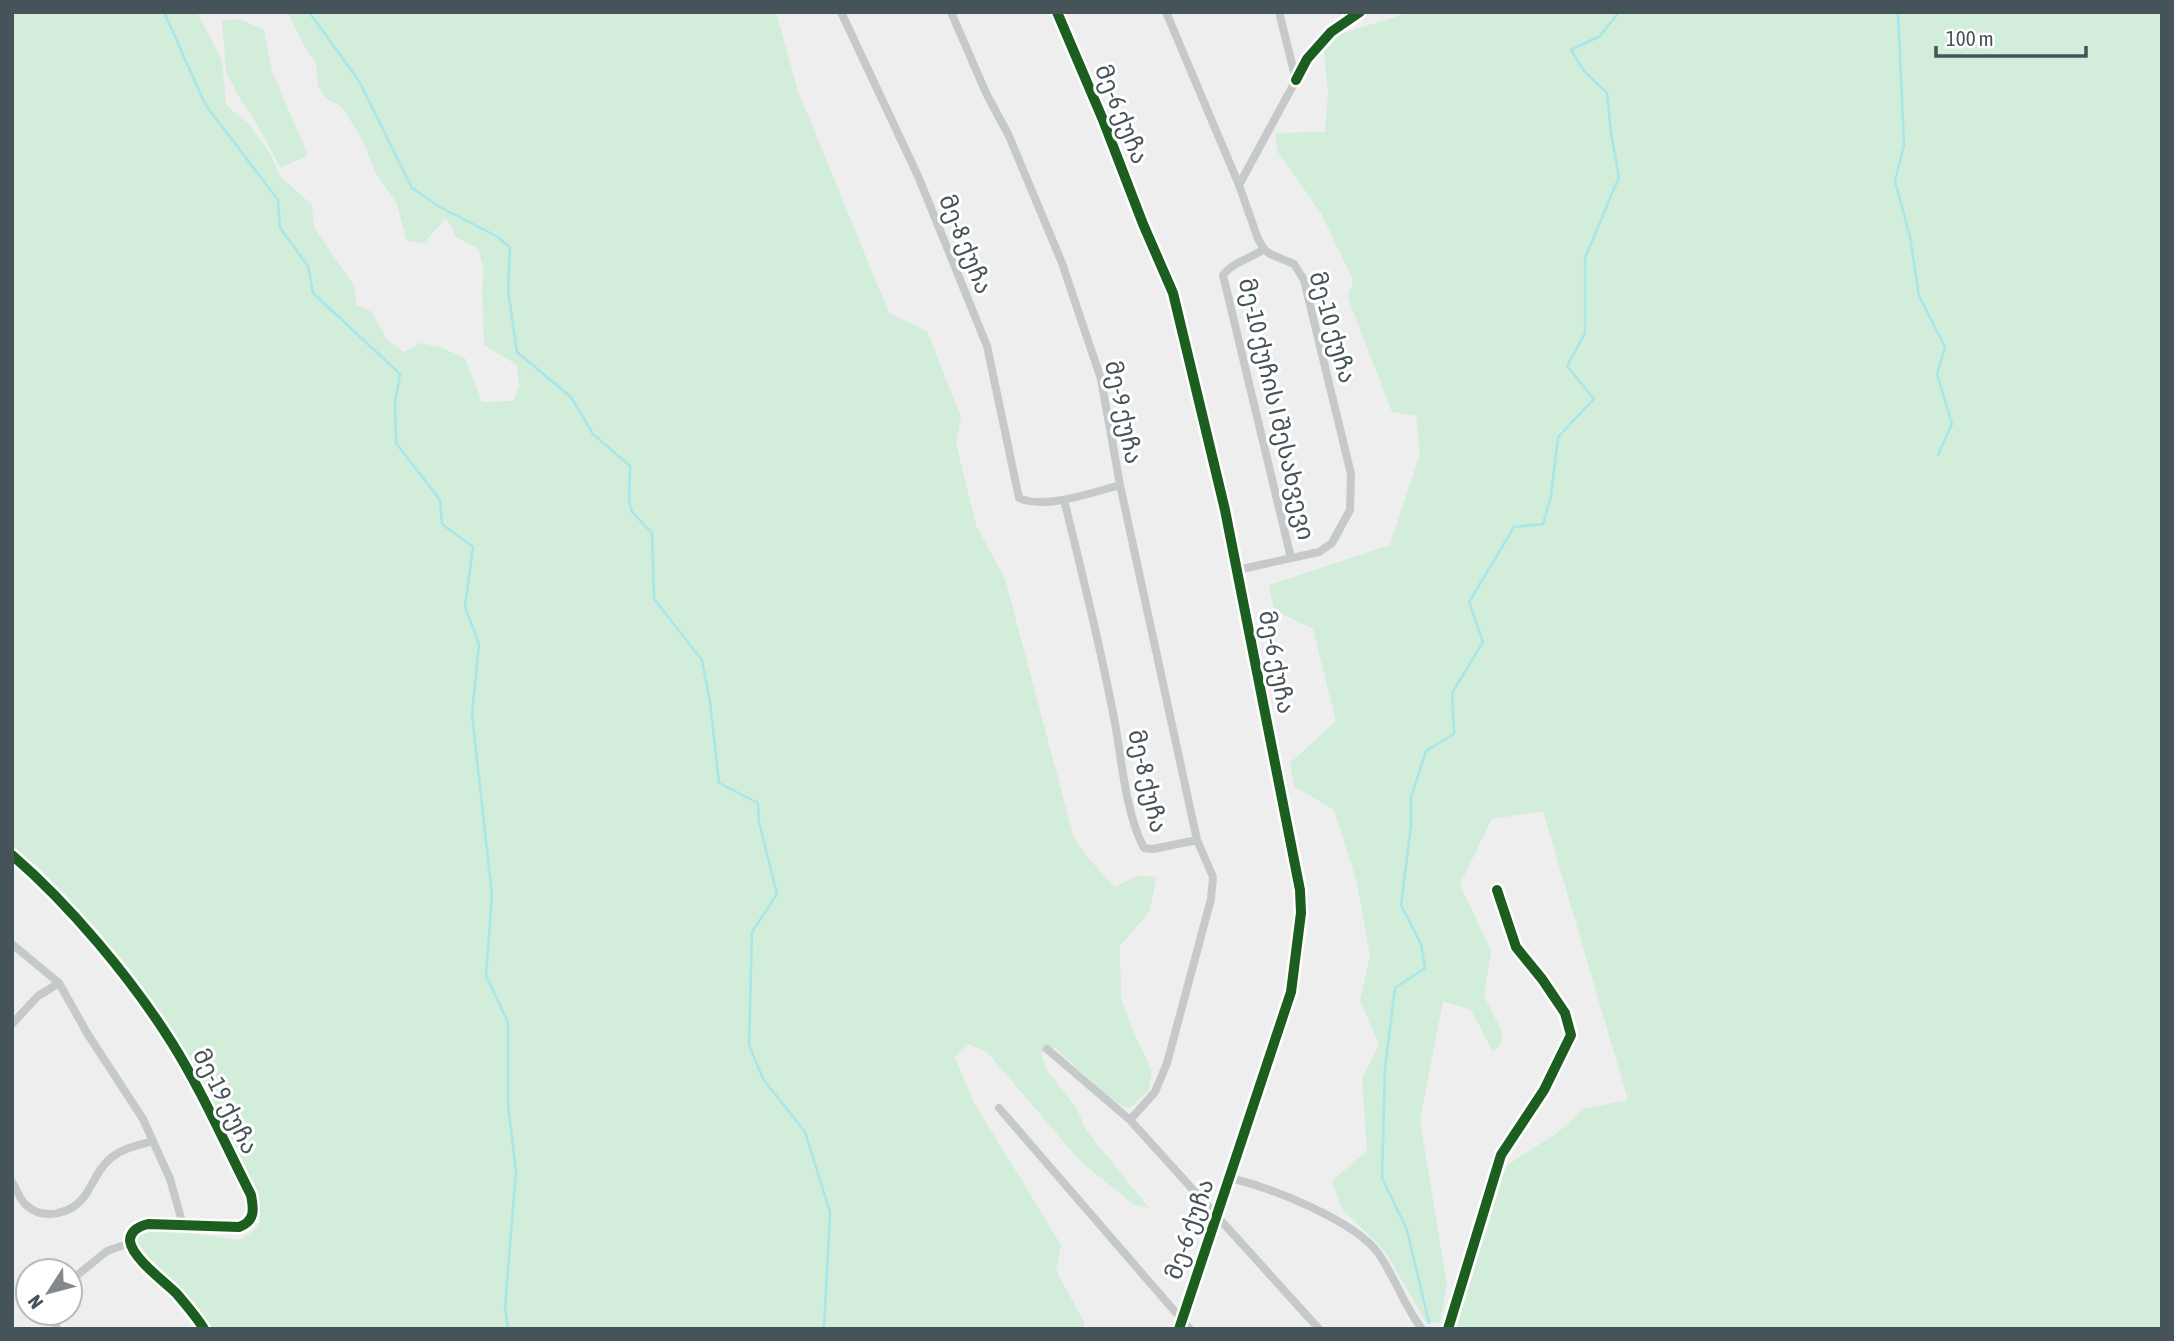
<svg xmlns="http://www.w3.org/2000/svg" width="2174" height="1341" font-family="'Asap Condensed','Noto Sans Georgian',sans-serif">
	<rect width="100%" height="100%" fill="#eee"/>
	<path fill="#d2edd9" d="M12,12H197L222,61L226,105L249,124L270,153L279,175L312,205L314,228L355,287L356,305L372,312L388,341L404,352L420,343L440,347L465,358L482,402L513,401L519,386L517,365L484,345L482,287L484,270L478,248L457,238L446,218L424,243L407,241L396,202L375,172L363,141L342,107L326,98L318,86L316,63L308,53L287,12H776L798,91L889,313L927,331L961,417L956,443L976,525L1005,579L1073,835L1086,856L1115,887L1137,876L1157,877L1149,912L1120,946L1121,997L1132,1028L1152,1071L1148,1091L1128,1109L1111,1099L1055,1048L1041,1053L1046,1069L1077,1109L1086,1130L1149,1208L1133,1204L1081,1162L987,1052L969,1044L955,1057L973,1101L1061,1245L1056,1270L1084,1322V1329H209L145,1257L136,1241C140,1230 147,1230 158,1229L240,1240L254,1230L260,1222L258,1196L217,1115L76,912L38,867L12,848Z
		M1410,12H2162V1329H1456L1506,1166L1557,1133L1584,1109L1628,1100L1543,811L1492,819L1460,884L1491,951L1484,996L1503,1034L1499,1046L1493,1052L1471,1010L1443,1001L1420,1120L1447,1285L1440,1323L1426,1322L1385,1251L1342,1209L1332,1181L1367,1151L1362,1078L1379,1045L1360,1001L1370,955L1357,883L1334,810L1294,786L1290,763L1336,721L1313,629L1274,610L1269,585L1390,545L1420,454L1416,416L1392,412L1348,298L1353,280L1321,213L1277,151L1276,133L1325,132L1328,92L1324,52L1338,35Z
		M240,19L264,30L272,71L308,155L281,168L255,121L239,97L226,71L222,21Z"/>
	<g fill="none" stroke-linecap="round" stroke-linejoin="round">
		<path stroke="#a8e6ea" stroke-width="2.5" d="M164,12L205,104L278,200L280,228L308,266L313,293L400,374L395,403L396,443L440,500L442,524L473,547L465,607L479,644L472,714L492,895L486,976L508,1022V1104L516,1172L505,1307L508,1329
			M309,12L359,81L412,188L438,206L498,237L510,248L508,290L517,352L571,397L593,434L630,466L629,501L632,512L652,533L654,599L702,660L710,702L719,783L758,803L759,822L777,894L752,932L749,1045L763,1079L805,1132L830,1212L824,1329
			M1898,12L1904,145L1895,181L1910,237L1919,296L1945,347L1937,374L1952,424L1938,455
			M1429,1323L1407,1230L1382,1178L1385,1068L1395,988L1425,968L1421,944L1401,905L1411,825V797L1426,751L1454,734L1452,693L1483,642L1469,602L1514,527L1543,524L1551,496L1558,437L1594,399L1567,366L1585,333V258L1619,177L1611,133L1607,93L1584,71L1571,50L1600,36L1619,12"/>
		<path stroke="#c5c9c9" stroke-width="8" d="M841,12L918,176L987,346L1019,498C1044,510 1094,492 1120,485
			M951,12L986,93L1009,136L1062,263L1101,379L1120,485L1197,840L1213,877L1211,899L1167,1063L1155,1092L1130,1120
			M1057,12L1103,120L1143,224L1173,293L1225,510L1300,890L1301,913L1291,992L1179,1329
			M1166,12L1239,185L1258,239L1264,249L1270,254L1294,264L1304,280L1351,474L1350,510L1332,543L1319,552L1237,570
			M1296,80L1307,59L1331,32L1360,12
			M1239,185L1296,80L1279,12
			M1264,249C1250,259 1233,262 1223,275L1291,558
			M1064,500C1082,572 1100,645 1114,718C1122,759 1125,812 1144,848L1153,849L1197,840
			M12,944L59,983L87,1033L143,1119L170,1179L183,1225
			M12,1024L38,996L59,983
			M1047,1049L1130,1120L1319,1329
			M999,1108L1190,1329
			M1228,1178C1267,1185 1355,1221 1378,1253C1395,1277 1404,1306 1422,1329
			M12,1182C17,1189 19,1199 26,1205C43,1221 71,1214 84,1197C94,1183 98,1168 112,1157C124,1148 139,1145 153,1141
			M70,1281L107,1251L130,1243
			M56,1329L57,1313
			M1448,1329L1501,1155L1544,1090L1571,1035L1565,1013L1542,979L1516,947L1497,890"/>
		<path stroke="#c5c9cb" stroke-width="12" d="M12,855C70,905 131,978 172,1043C202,1091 225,1144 251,1195C254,1210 255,1221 239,1227L148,1224C140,1226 130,1230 130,1241C132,1258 165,1282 177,1294C186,1305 196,1316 204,1329"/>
		<g stroke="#fff" stroke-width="15">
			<path id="cycleway" d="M1057,12L1103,120L1143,224L1173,293L1225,510L1300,890L1301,913L1291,992L1179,1329
				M1296,80L1307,59L1331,32L1360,12
				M12,855C70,905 131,978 172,1043C202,1091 225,1144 251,1195C254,1210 255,1221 239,1227L148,1224C140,1226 130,1230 130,1241C132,1258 165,1282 177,1294C186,1305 196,1316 204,1329
				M1448,1329L1501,1155L1544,1090L1571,1035L1565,1013L1542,979L1516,947L1497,890"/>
		</g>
		<use href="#cycleway" stroke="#1b5e20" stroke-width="10"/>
	</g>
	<g text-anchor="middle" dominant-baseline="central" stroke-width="6" stroke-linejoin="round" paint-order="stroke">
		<g font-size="24" fill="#465359" stroke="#fff">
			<text transform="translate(1122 114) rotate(68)">მე-6 ქუჩა</text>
			<text transform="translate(966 244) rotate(68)">მე-8 ქუჩა</text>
			<text transform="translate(1333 327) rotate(74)">მე-10 ქუჩა</text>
			<text transform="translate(1277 409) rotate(77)">მე-10 ქუჩის I შესახვევი</text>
			<text transform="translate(1124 412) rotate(78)">მე-9 ქუჩა</text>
			<text transform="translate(1277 662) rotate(79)">მე-6 ქუჩა</text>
			<text transform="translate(1148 781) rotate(77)">მე-8 ქუჩა</text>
			<text transform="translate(226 1101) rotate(63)">მე-19 ქუჩა</text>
			<text transform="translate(1189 1229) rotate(-71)">მე-6 ქუჩა</text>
		</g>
	</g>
	<rect width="2174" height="1341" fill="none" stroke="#465359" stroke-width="28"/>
	<g transform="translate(49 1292) rotate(234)"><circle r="33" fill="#ffffff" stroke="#b5babd" stroke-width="2"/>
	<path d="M0-5L12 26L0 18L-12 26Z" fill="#81898d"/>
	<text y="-10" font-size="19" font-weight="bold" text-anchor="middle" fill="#465359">N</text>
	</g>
	<path d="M1936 46v10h150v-10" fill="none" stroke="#465359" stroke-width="3.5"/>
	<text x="1946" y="46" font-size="21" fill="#465359" stroke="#ffffff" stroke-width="5" paint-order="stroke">100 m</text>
</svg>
